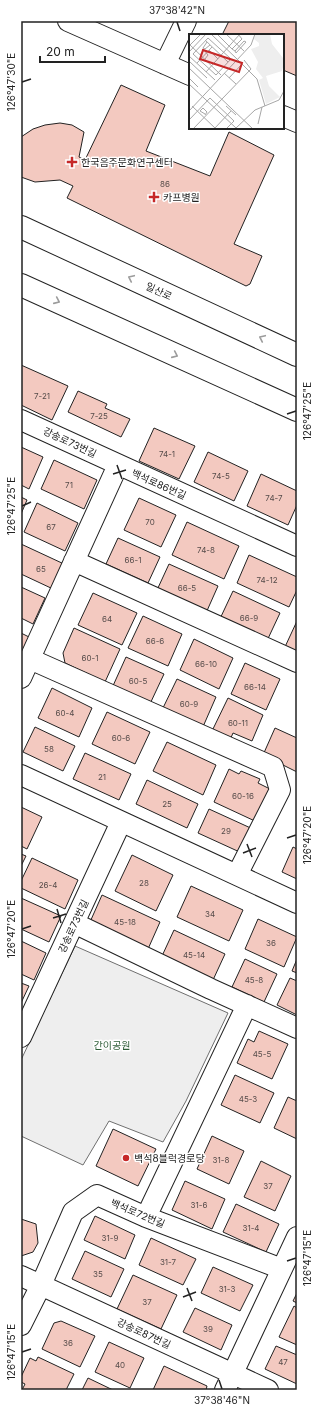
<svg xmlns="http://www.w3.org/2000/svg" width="318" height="1411" font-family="Inter,'Noto Sans KR',sans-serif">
	<rect width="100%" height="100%" fill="#fff"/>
	<path fill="#eee" stroke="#6f6f6f" d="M75,946L228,1013L186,1101L163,1142L109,1121L83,1165L21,1136V1060Z"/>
	<path fill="#f3c9c0" stroke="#222" d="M229,21H297V76L283,70V35H222Z
		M121,85L165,105L146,151L210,176L229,132L274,155L234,244L262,256L250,284L246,286L67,198L73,186L60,180L35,182L21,177V137L33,129L45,125L60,123L72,125L84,132L79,157L85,160Z
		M21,365L68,386L52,420L21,405Z
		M78,391L107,404L105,408L130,419L121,437L68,412Z
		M154,428L195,446L179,479L139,461Z
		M21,447L43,457L29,489L21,485Z
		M208,452L248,471L234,501L194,482Z
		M54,460L97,480L84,509L41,489Z
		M261,474L297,491V505L288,525L247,506Z
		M21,497L27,500L21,514Z
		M139,498L176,515L161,547L124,530Z
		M37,503L78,523L65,551L24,532Z
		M187,522L239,546L224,579L172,555Z
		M118,538L160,557L148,583L106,564Z
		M21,544L64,564L53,589L21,574Z
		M249,555L297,577V590L289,607L237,583Z
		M169,564L218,586L206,613L157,590Z
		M21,587L45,598L33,624L21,618Z
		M233,591L280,613L265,645L218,623Z
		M93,593L137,613L122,645L78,625Z
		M143,616L182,634L168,666L128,648Z
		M297,621V655L284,649Z
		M74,628L120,649L105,682L65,663L63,653Z
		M21,633L29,637L21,656Z
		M194,639L233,658L219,689L180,670Z
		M126,657L164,674L149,706L112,688Z
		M245,663L280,679L266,710L231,694Z
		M177,679L216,697L202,729L162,710Z
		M52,688L92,708L79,737L38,718Z
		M228,698L263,715L252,741L233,733L230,740L212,731Z
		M107,712L150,732L135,764L92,744Z
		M35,727L75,746L63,771L23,752Z
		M275,728L297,738V772L263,755Z
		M167,742L216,765L203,795L153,771Z
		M85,753L131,774L119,800L73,779Z
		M229,769L239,774L241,771L260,779L258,783L272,790L257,822L214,802Z
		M147,780L198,804L187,828L136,804Z
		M21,807L42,817L27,849L21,846Z
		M209,809L255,830L244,854L198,833Z
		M293,847L297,849V879L282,872Z
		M21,854L26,856L21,866Z
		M132,855L173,875L156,911L115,891Z
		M32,858L78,880L65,909L21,888V881Z
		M191,886L243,910L229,941L177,917Z
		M102,895L160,922L148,949L90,922Z
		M21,898L61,916L49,942L21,929Z
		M258,919L297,937L284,967L245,949Z
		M174,930L225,954L213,980L162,956Z
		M21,941L46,953L34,980L21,974Z
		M245,959L277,974L264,1002L232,987Z
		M297,959V973L292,971Z
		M290,978L297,981V1015L277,1005Z
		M21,983L29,986L21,1003Z
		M259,1031L288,1044L272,1079L237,1063L248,1039L254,1042Z
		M235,1075L274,1093L260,1123L221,1105Z
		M288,1097L297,1101V1139L274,1128Z
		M113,1129L156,1149L138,1186L96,1166Z
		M212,1136L244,1151L229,1184L197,1169Z
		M261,1161L291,1176L275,1211L244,1197Z
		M185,1181L225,1199L212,1229L172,1210Z
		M236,1204L279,1224L266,1252L223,1232Z
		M95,1216L135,1235L125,1259L84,1240Z
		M21,1219L36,1224L38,1243L33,1252L21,1256Z
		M151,1238L196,1259L183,1285L139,1265Z
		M85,1251L124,1269L111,1297L72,1279Z
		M213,1267L253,1285L240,1311L201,1293Z
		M133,1275L177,1295L161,1329L117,1309Z
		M297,1293V1303L293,1301Z
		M294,1306L297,1308V1345L279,1337Z
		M195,1308L232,1325L221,1350L183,1332Z
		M61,1321L95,1336L80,1367L42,1349L54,1323Z
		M109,1342L144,1358L130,1388L95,1372Z
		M276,1346L297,1355V1384L265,1369Z
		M38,1357L74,1374L66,1390H22L25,1384L21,1382V1377L30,1358L36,1361Z
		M164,1366L207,1386L206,1390H153Z
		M88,1378L113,1390H82Z"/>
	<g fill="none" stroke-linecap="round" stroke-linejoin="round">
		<g stroke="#222" stroke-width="22">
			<path id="minor" d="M68,21L190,75
				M165,64L186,21
				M283,116L297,122
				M21,420L297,546
				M74,561L297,662
				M30,659L273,767L280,790L237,875
				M21,678L118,465
				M21,775L297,903
				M74,923L211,989L297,1028
				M21,1037L121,822
				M146,1217L247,1005
				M21,1276L268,1390
				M21,1325L41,1285L73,1212L97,1195L146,1217L282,1269
				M225,1390L297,1237"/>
		</g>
		<g stroke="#222" stroke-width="24">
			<path id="primary" d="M21,227L297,355
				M21,285L297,410"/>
		</g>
		<use href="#minor" stroke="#fff" stroke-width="20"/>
		<use href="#primary" stroke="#fff" stroke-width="22"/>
	</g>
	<defs><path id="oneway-chevron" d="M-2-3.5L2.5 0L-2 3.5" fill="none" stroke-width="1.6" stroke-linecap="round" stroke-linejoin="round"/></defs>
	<g stroke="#9c9c9c">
		<use href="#oneway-chevron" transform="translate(131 278) rotate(-155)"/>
		<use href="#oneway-chevron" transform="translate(57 301) rotate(24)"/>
		<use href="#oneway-chevron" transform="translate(262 338) rotate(-155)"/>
		<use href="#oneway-chevron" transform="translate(175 355) rotate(24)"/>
	</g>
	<path fill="none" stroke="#222" stroke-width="1.5" d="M177,22L180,31M22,82L31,79M287,414L296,411M117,465L122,479M113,474L126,470M22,506L31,502M287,838L296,835M247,844L252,857M243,853L256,848M57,909L61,923M53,918L66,914M22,929L31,926M287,1261L296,1258M187,1288L192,1301M183,1297L196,1292M22,1352L31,1349M219,1380L222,1389"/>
	<g fill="#c62828" stroke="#fff" stroke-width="1.5">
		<path d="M70 156h4v4h4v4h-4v4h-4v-4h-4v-4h4z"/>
		<path d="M152 191h4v4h4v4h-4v4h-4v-4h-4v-4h4z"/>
		<circle cx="126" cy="1158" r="4"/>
	</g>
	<g text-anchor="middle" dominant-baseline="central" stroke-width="3" stroke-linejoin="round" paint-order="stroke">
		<g font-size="8" fill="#564c4a">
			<text x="165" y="184">86</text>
			<text x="42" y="396">7-21</text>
			<text x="99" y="416">7-25</text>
			<text x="167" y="454">74-1</text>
			<text x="221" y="476">74-5</text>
			<text x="69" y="485">71</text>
			<text x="274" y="498">74-7</text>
			<text x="150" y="522">70</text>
			<text x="51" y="527">67</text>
			<text x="206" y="550">74-8</text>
			<text x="133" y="560">66-1</text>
			<text x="41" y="569">65</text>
			<text x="267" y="580">74-12</text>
			<text x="187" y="588">66-5</text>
			<text x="249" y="618">66-9</text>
			<text x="107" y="619">64</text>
			<text x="155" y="641">66-6</text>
			<text x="90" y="658">60-1</text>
			<text x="206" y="664">66-10</text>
			<text x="138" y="681">60-5</text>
			<text x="255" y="687">66-14</text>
			<text x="189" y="704">60-9</text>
			<text x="65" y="713">60-4</text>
			<text x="238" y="723">60-11</text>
			<text x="121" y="738">60-6</text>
			<text x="49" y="749">58</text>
			<text x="102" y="777">21</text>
			<text x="243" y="796">60-16</text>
			<text x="167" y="804">25</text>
			<text x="226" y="831">29</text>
			<text x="144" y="883">28</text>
			<text x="48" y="885">26-4</text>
			<text x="210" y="914">34</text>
			<text x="125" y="922">45-18</text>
			<text x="271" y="943">36</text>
			<text x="194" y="955">45-14</text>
			<text x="254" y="980">45-8</text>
			<text x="262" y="1054">45-5</text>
			<text x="248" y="1099">45-3</text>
			<text x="221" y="1160">31-8</text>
			<text x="268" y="1186">37</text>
			<text x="199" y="1205">31-6</text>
			<text x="251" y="1228">31-4</text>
			<text x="110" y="1238">31-9</text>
			<text x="168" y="1262">31-7</text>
			<text x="98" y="1274">35</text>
			<text x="227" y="1289">31-3</text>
			<text x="147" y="1302">37</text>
			<text x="208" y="1329">39</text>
			<text x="68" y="1343">36</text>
			<text x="283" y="1362">47</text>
			<text x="120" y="1365">40</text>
		</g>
		<g font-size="10" fill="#222" stroke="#fff" text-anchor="start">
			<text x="81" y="162">한국음주문화연구센터</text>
			<text x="163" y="197">카프병원</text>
			<text x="134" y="1158">백석8블럭경로당</text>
		</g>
		<g font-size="10" fill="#222" stroke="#fff">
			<text transform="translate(159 291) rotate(25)">일산로</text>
			<text transform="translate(70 442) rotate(25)">강송로73번길</text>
			<text transform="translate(159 484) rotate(24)">백석로86번길</text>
			<text transform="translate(73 926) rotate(-65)">강송로73번길</text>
			<text transform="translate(138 1213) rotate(23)">백석로72번길</text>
			<text transform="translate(144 1333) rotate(25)">강송로87번길</text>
		</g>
		<g font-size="10" fill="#2f5e38" stroke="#fff">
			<text x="112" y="1045">간이공원</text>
		</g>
	</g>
	<g transform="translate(189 34)">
		<rect width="95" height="95" fill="#fff"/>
		<path d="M66,0H81L83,10L94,24L95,30L93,37L77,42L80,52L91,63L77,70L70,46L74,44L67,35L69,28L62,15L70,12V9L65,5Z" fill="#eee"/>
		<path fill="none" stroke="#a7a7a7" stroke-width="1" d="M22,0L49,26M28,0L43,15L46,17L47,19L57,8L55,7L46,17M37,0L55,17M19,4L42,25L27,41L4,20ZM16,6L39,28M18,8L14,14L16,15L21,11M0,10L32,41M0,12L12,0M43,15L53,5L49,0M20,16L29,25M0,18L17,0M11,21L15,16L19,21L16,25M0,22L26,46M49,26L68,45L76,72M1,28L18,44M8,29L23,13M0,34L64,95M17,38L51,0M35,39L47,50M0,44L9,53M40,44L53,30M0,50L47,94M3,72L27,95M37,72L47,81M0,77L62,11L66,0M16,80L11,77L14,74L18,78L16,81M0,86L21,64L45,87L37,95M69,90L73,73M47,94L66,76L90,66L95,57M4,95L62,35L55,26M25,95L42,77"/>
		<path fill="#c62828" fill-opacity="0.15" stroke="#c62828" stroke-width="2" d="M14,16L53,29L50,38L11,25Z"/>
		<rect width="95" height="95" fill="none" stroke="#222" stroke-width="2"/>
	</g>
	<rect width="318" height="1411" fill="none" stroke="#ffffff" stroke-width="44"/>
	<path d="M40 56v6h65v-6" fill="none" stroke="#222222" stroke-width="2"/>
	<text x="46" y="56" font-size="12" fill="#222222" stroke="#ffffff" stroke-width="3" paint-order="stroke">20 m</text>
	<rect x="22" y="22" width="274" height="1367" fill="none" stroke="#222" stroke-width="1.5"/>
	<g font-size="10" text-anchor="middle" fill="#222">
		<text x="177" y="14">37°38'42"N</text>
		<text transform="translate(11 82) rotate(-90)" y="4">126°47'30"E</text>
		<text transform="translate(307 411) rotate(-90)" y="4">126°47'25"E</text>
		<text transform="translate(11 506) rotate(-90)" y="4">126°47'25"E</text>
		<text transform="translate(307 835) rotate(-90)" y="4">126°47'20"E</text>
		<text transform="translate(11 929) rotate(-90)" y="4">126°47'20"E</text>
		<text transform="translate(307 1258) rotate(-90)" y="4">126°47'15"E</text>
		<text transform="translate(11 1352) rotate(-90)" y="4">126°47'15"E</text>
		<text x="222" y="1404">37°38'46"N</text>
	</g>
</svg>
